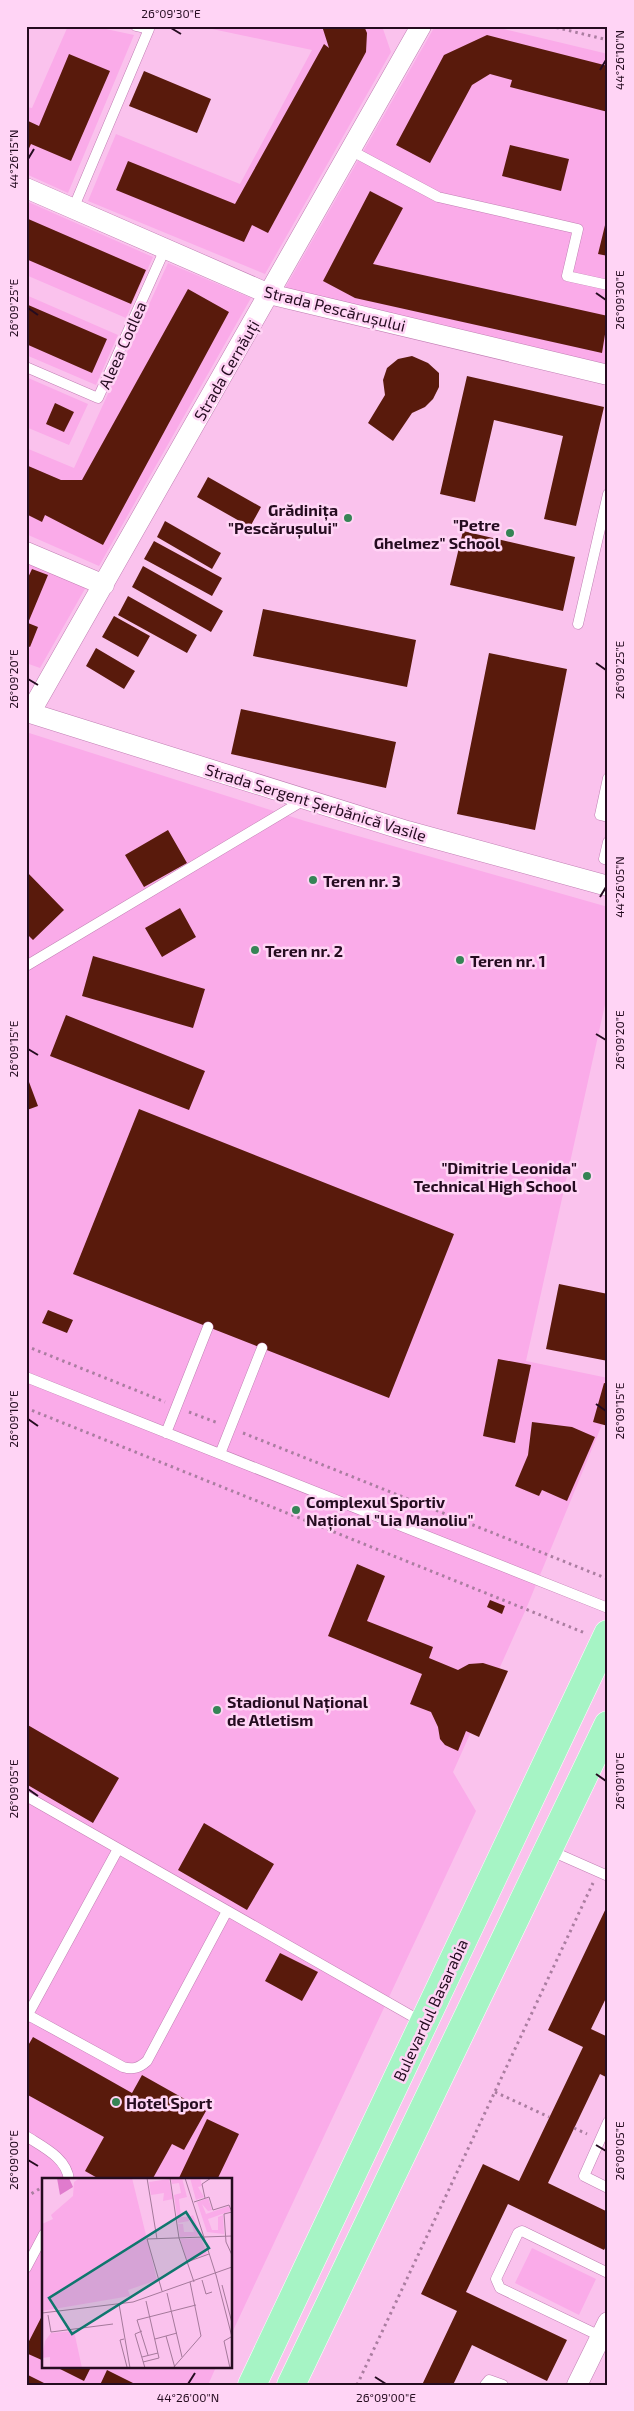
<svg xmlns="http://www.w3.org/2000/svg" width="634" height="2411" font-family="'Exo 2',sans-serif">
	<rect width="100%" height="100%" fill="#fac2ed"/>
	<path fill="#faabe9" d="M68,26H92L134,35L68,193L26,174V107L32,108Z
		M198,26H382L391,52L265,274L88,201L116,134L240,184L312,50Z
		M435,26H491L608,54V366L285,288Z
		M26,201L153,257L126,318L26,275Z
		M168,263L251,298L99,566L26,534V448L74,468Z
		M26,295L118,335L96,385L26,355Z
		M26,377L88,404L69,445L26,427Z
		M26,561L86,587L40,668L26,663Z
		M26,732L305,821L608,907V991L526,1361L608,1378V1410L526,1609L453,1772L476,1811L231,2335V2180H44V2367H216L208,2385H26Z
		M532,2248L596,2279L579,2315L515,2283Z"/>
	<path fill="#591a0c" d="M322,26H364L367,33L366,52L268,233L252,225L244,242L116,190L128,161L235,204L324,44L329,48Z
		M487,35L608,66V112L510,87L512,80L490,74L472,85L430,163L396,145L444,55Z
		M69,54L110,71L71,161L31,144L26,155V120L39,126Z
		M144,71L211,99L197,133L129,106Z
		M510,145L569,159L561,191L502,176Z
		M370,191L403,208L373,264L608,316L602,353L355,298L323,281Z
		M607,217H608V256L598,254Z
		M26,218L146,270L131,304L26,259Z
		M188,289L229,312L103,545L45,515L42,522L26,514V465L61,480H82Z
		M26,304L107,339L92,373L26,344Z
		M412,356L428,363L439,373V387L433,399L425,407L412,413L393,441L368,423L385,395L383,380L387,368L398,359Z
		M467,376L604,407L576,526L544,519L563,436L494,420L475,502L440,494Z
		M55,403L74,412L64,432L46,424Z
		M208,477L261,507L250,527L197,497Z
		M165,521L221,553L212,569L157,537Z
		M463,531L575,557L563,611L450,585Z
		M154,541L222,578L212,596L144,559Z
		M143,566L223,611L211,632L132,587Z
		M32,569L48,575L28,623L38,627L30,647L26,645V582Z
		M128,596L197,635L187,653L118,615Z
		M263,609L416,640L407,687L253,656Z
		M114,616L150,636L138,657L102,637Z
		M96,648L135,671L124,689L86,666Z
		M489,653L567,669L535,830L457,814Z
		M241,709L396,742L386,788L231,754Z
		M168,830L187,863L144,887L125,855Z
		M26,871L64,910L33,940L26,933Z
		M180,908L196,937L162,957L145,928Z
		M93,956L205,989L193,1028L82,996Z
		M66,1015L205,1071L189,1110L50,1056Z
		M29,1082L38,1106L27,1110L26,1083Z
		M139,1109L454,1234L389,1398L73,1274Z
		M559,1284L608,1294V1361L546,1349Z
		M48,1310L73,1320L67,1333L42,1323Z
		M498,1359L531,1365L515,1443L483,1436Z
		M604,1383L608,1384V1426L593,1422Z
		M532,1422L572,1427L595,1437L567,1501L542,1490L539,1496L515,1486L528,1455Z
		M357,1564L385,1576L367,1621L433,1647L429,1658L458,1670L469,1664L483,1663L508,1671L479,1737L466,1731L458,1751L445,1745L440,1739L438,1727L431,1712L410,1704L422,1674L328,1636Z
		M490,1600L505,1606L502,1614L487,1607Z
		M26,1724L119,1778L93,1823L26,1784Z
		M204,1823L274,1864L247,1910L178,1870Z
		M608,1904V1994L591,2029L608,2037V2078L600,2074L548,2183L608,2212V2243L604,2250L508,2204L466,2292L567,2340L547,2381L472,2345L453,2385H422L457,2311L421,2294L483,2164L519,2181L583,2047L548,2030Z
		M280,1953L318,1972L302,2001L265,1981Z
		M33,2037L132,2093L142,2075L206,2111L184,2150L172,2144L152,2180H101L85,2171L104,2137L26,2094V2049Z
		M207,2119L239,2134L217,2180H178Z
		M44,2312V2361L26,2353V2347Z
		M56,2367H91L84,2381Z
		M107,2370L137,2385H100Z
		M26,2374L48,2385H26Z"/>
	<g fill="none" stroke-linecap="round" stroke-linejoin="round">
		<g stroke="#c07fb3" stroke-width="11">
			<path id="lane" d="M350,150L438,197L578,229L567,276L608,285
				M73,209L149,29L136,26
				M26,367L98,398L165,249
				M578,624L608,494
				M608,778L600,815L608,817
				M608,842L604,859L608,860
				M26,966L304,800
				M26,1377L608,1608
				M166,1433L208,1327
				M220,1454L262,1348
				M26,1796L424,2023
				M549,1850L608,1876
				M28,2015L123,2067C133,2070 139,2068 147,2061L227,1911
				M26,2018L118,1849
				M608,2122L584,2176L608,2188
				M26,2136C43,2147 67,2158 69,2180
				M26,2268L44,2234
				M600,2336L500,2288L496,2279L518,2233L522,2231L608,2273
				M485,2385L489,2380L503,2385"/>
		</g>
		<g stroke="#c07fb3" stroke-width="21">
			<path id="street" d="M421,26L30,713L407,831L608,886
				M26,188L269,294L608,375
				M26,552L104,585
				M577,2385L608,2322"/>
		</g>
		<g stroke="#fff" stroke-width="29">
			<path id="primary" d="M252,2385L608,1634
				M291,2385L608,1725"/>
		</g>
		<path stroke="#aa7da0" stroke-width="3" stroke-dasharray="2.5 4" stroke-linecap="butt" d="M550,26L608,40
			M26,1346L165,1402
			M26,1408L585,1633
			M189,1412L218,1423
			M243,1433L608,1579
			M495,2092L549,2117
			M574,2128L587,2134
			M26,2197L44,2186
			M357,2385L593,1883"/>
		<use href="#lane" stroke="#fff" stroke-width="10"/>
		<use href="#street" stroke="#fff" stroke-width="20"/>
		<use href="#primary" stroke="#a6f4c5" stroke-width="28"/>
	</g>
	<path fill="none" stroke="#250c20" stroke-width="2" d="M171,28L181,34M600,70L606,60M28,159L34,149M596,293L606,300M28,308L38,315M596,663L606,670M28,679L38,685M600,897L606,887M596,1034L606,1040M28,1049L38,1055M596,1404L606,1411M28,1419L38,1426M596,1774L606,1781M28,1789L38,1796M596,2145L606,2151M28,2160L38,2166M375,2377L386,2384M188,2384L195,2373"/>
	<g fill="#358455" stroke="#ffd4f5" stroke-width="2">
		<circle cx="348" cy="518" r="5"/>
		<circle cx="510" cy="533" r="5"/>
		<circle cx="313" cy="880" r="5"/>
		<circle cx="255" cy="950" r="5"/>
		<circle cx="460" cy="960" r="5"/>
		<circle cx="587" cy="1176" r="5"/>
		<circle cx="296" cy="1510" r="5"/>
		<circle cx="217" cy="1710" r="5"/>
		<circle cx="116" cy="2102" r="5"/>
	</g>
	<g text-anchor="middle" dominant-baseline="central" stroke-width="5" stroke-linejoin="round" paint-order="stroke">
		<g font-size="16" fill="#250c20" stroke="#ffd4f5">
			<text transform="translate(335 308) rotate(14)">Strada Pescărușului</text>
			<text transform="translate(122 345) rotate(-66)">Aleea Codlea</text>
			<text transform="translate(226 370) rotate(-60)">Strada Cernăuți</text>
			<text transform="translate(316 802) rotate(17)">Strada Sergent Șerbănică Vasile</text>
			<text transform="translate(430 2010) rotate(-65)">Bulevardul Basarabia</text>
		</g>
		<g font-size="16" font-weight="bold" fill="#250c20" stroke="#ffd4f5" text-anchor="start">
			<text x="338" y="509" text-anchor="end">Grădinița<tspan x="338" dy="18">"Pescărușului"</tspan></text>
			<text x="500" y="524" text-anchor="end">"Petre<tspan x="500" dy="18">Ghelmez" School</tspan></text>
			<text x="323" y="880">Teren nr. 3</text>
			<text x="265" y="950">Teren nr. 2</text>
			<text x="470" y="960">Teren nr. 1</text>
			<text x="577" y="1167" text-anchor="end">"Dimitrie Leonida"<tspan x="577" dy="18">Technical High School</tspan></text>
			<text x="306" y="1501">Complexul Sportiv<tspan x="306" dy="18">Național "Lia Manoliu"</tspan></text>
			<text x="227" y="1701">Stadionul Național<tspan x="227" dy="18">de Atletism</tspan></text>
			<text x="126" y="2102">Hotel Sport</text>
		</g>
	</g>
	<g transform="translate(42 2178)">
		<rect width="190" height="190" fill="#fac2ed"/>
		<path d="M38,0H90L115,102L86,112L88,118L0,133V46L11,41L9,37L31,18L32,4ZM140,0L145,19L137,21L139,39H146L147,43L136,45L132,17L139,15L137,5L130,6L129,1ZM148,0H158L160,8L156,9L162,19L154,22ZM127,1L131,21L121,23L122,15L109,17L107,4ZM166,20L170,32L166,33L160,26L164,36L187,28L189,33L166,41L170,52H176V39L181,37L182,56L165,54L155,24ZM151,37L158,55L155,58L138,59L136,46H141L142,54H152L147,39ZM159,60L165,76L145,83L138,61ZM32,153L40,190H8V179L0,180L3,163L9,155Z" fill="#faabe9"/>
		<path d="M15,0H27L31,9L18,17Z" fill="#e07bcd"/>
		<path fill="none" stroke="#a5799b" stroke-width="1" d="M105,0L115,61M128,0L137,60L152,104M143,0L174,97L190,159M163,20L160,6L169,0M152,24L167,19L171,32L187,27L190,34L182,36L184,64L190,77M145,84L167,76M160,102L164,116L170,114M180,107L190,145M120,113L105,61L190,58M125,115L140,179M77,126L88,190M0,135L91,124L190,89M6,137L9,154L71,146M100,153L93,156L103,190M124,158L133,190M82,161L78,162L85,189M113,161L135,155M106,177L95,142L154,127M100,179L116,175M101,184L117,180L104,123M131,190L159,158L148,104M188,190L182,163L189,159"/>
		<path fill="#0f766e" fill-opacity="0.15" stroke="#0f766e" stroke-width="2.5" d="M144,34L167,70L30,156L7,120Z"/>
		<rect width="190" height="190" fill="none" stroke="#250c20" stroke-width="2.5"/>
	</g>
	<rect width="634" height="2411" fill="none" stroke="#ffd4f5" stroke-width="55"/>
	<rect x="28" y="28" width="578" height="2356" fill="none" stroke="#250c20" stroke-width="2"/>
	<g font-size="12" text-anchor="middle" fill="#250c20">
		<text x="171" y="18">26°09'30"E</text>
		<text transform="translate(620 60) rotate(-90)" y="4">44°26'10"N</text>
		<text transform="translate(14 159) rotate(-90)" y="4">44°26'15"N</text>
		<text transform="translate(620 300) rotate(-90)" y="4">26°09'30"E</text>
		<text transform="translate(14 308) rotate(-90)" y="4">26°09'25"E</text>
		<text transform="translate(620 670) rotate(-90)" y="4">26°09'25"E</text>
		<text transform="translate(14 679) rotate(-90)" y="4">26°09'20"E</text>
		<text transform="translate(620 887) rotate(-90)" y="4">44°26'05"N</text>
		<text transform="translate(620 1040) rotate(-90)" y="4">26°09'20"E</text>
		<text transform="translate(14 1049) rotate(-90)" y="4">26°09'15"E</text>
		<text transform="translate(620 1411) rotate(-90)" y="4">26°09'15"E</text>
		<text transform="translate(14 1419) rotate(-90)" y="4">26°09'10"E</text>
		<text transform="translate(620 1781) rotate(-90)" y="4">26°09'10"E</text>
		<text transform="translate(14 1789) rotate(-90)" y="4">26°09'05"E</text>
		<text transform="translate(620 2151) rotate(-90)" y="4">26°09'05"E</text>
		<text transform="translate(14 2160) rotate(-90)" y="4">26°09'00"E</text>
		<text x="188" y="2402">44°26'00"N</text>
		<text x="386" y="2402">26°09'00"E</text>
	</g>
</svg>
